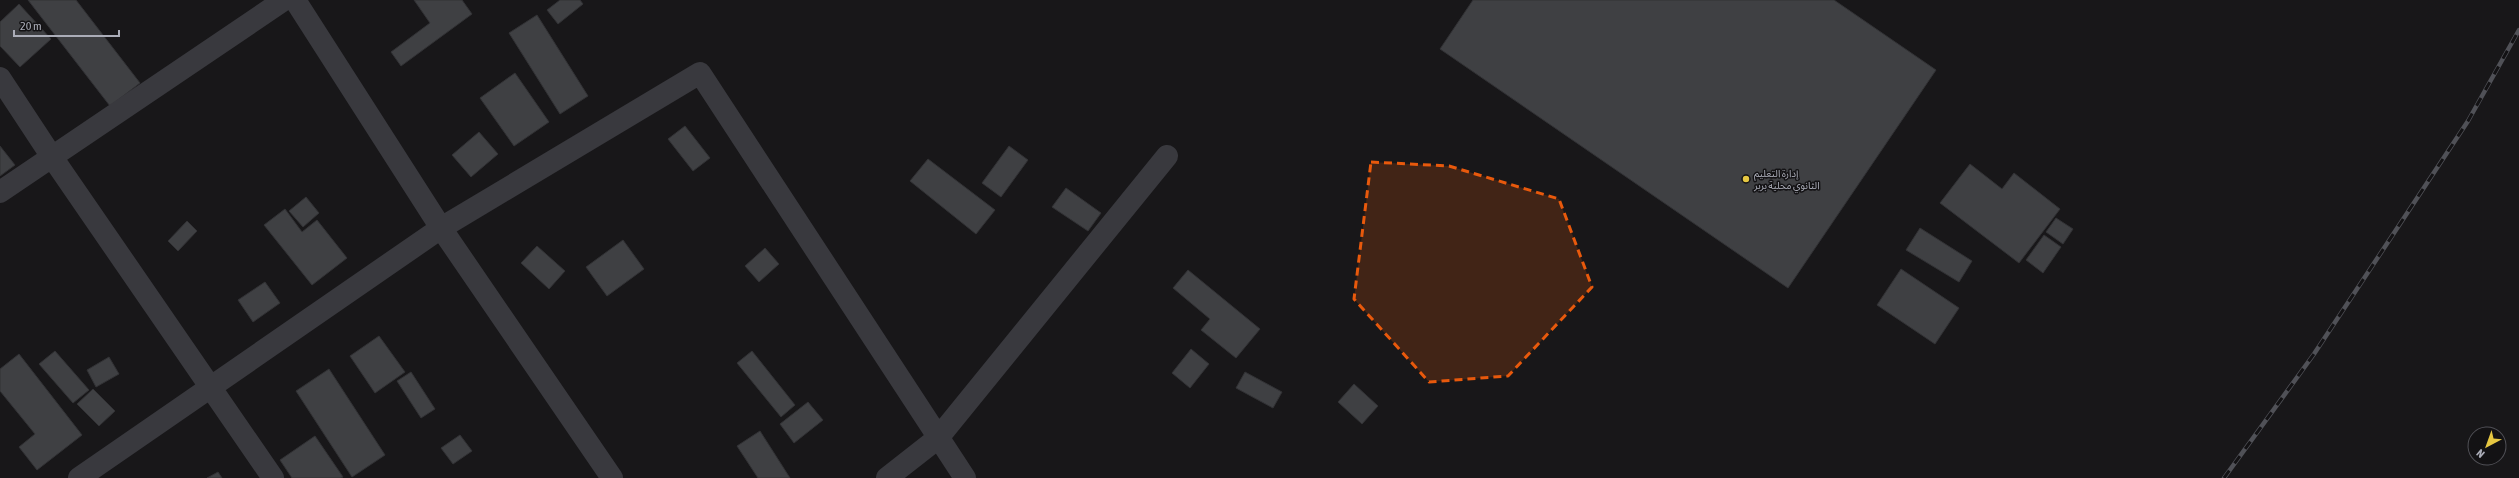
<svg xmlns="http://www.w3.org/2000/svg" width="2519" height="478" font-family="'Asap Condensed','Noto Sans Arabic',sans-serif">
	<rect width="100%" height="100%" fill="#181719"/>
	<path fill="#3f4043" stroke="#323235" d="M28,0H76L140,83L110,106Z
		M414,0H462L472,14L401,66L391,52L430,23Z
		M560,0H580L583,4L558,24L547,10Z
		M1473,0H1834L1936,70L1788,288L1440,49Z
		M19,4L51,39L20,67L0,46V22Z
		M537,15L588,96L560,114L509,33Z
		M515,73L549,122L514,146L480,98Z
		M685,126L710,158L693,171L668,139Z
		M479,132L498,154L471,177L452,155Z
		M0,146L15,165L0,176Z
		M1009,146L1028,160L1001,197L982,183Z
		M928,159L995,210L976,234L910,181Z
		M1970,164L2002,189L2014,173L2060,209L2019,263L1940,203Z
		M1066,188L1101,213L1088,231L1052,207Z
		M306,197L319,213L303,227L289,211Z
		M285,209L302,232L317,220L347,258L312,285L264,225Z
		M2056,218L2073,229L2063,244L2046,232Z
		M187,221L197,231L178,251L168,241Z
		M1920,228L1972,261L1959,282L1906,250Z
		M2044,235L2061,247L2043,273L2026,260Z
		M623,240L644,269L607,296L586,267Z
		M537,246L565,271L549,289L521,263Z
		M765,248L779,264L759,282L745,266Z
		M1901,269L1959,308L1935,344L1877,305Z
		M1188,270L1260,329L1236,358L1201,330L1210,319L1173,288Z
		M265,282L280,303L253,322L238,300Z
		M379,336L405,372L375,393L350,356Z
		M1191,349L1209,364L1190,388L1172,373Z
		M55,351L89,390L73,403L39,364Z
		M752,351L795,405L781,417L737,363Z
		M19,354L82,435L37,470L19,447L35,434L0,391V369Z
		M109,357L119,374L96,387L87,370Z
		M329,369L385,455L352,477L296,391Z
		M411,372L435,409L421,418L397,381Z
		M1245,372L1282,392L1273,408L1236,388Z
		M1354,384L1378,406L1362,424L1338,402Z
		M93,389L115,411L99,426L77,404Z
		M808,402L823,420L794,443L780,424Z
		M760,431L790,478H758L737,446Z
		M460,435L472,451L453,464L441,448Z
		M315,436L343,477L341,478H292L280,460Z
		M218,472L222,478H207Z"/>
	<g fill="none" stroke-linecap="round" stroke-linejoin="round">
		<path stroke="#39393e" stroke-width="22" d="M295,0L441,228L612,478
			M0,78L52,157L273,478
			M0,192L284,0
			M79,478L441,228L700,73L965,478
			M887,478L938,438L1167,156"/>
		<g stroke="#505157" stroke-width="4.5">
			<path id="rail" d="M2224,478L2314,354L2468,121L2519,30"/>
		</g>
		<use href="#rail" stroke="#131214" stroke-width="3" stroke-dasharray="9" stroke-linecap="butt"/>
	</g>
	<path fill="#e8590c" fill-opacity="0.2" stroke="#e8590c" stroke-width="3" stroke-dasharray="8 5" stroke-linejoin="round" d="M1371,162L1449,166L1559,199L1592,287L1508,376L1429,382L1354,299Z"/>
	<circle fill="#e6c742" stroke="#131214" stroke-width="1.5" cx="1746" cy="179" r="4"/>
	<g text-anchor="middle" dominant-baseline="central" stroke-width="3" stroke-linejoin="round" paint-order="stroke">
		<g font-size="10" fill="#abadb8" stroke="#131214" text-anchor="start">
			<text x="1754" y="173">إدارة التعليم<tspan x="1754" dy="12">الثانوي محلية بربر</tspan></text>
		</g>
	</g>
	<g transform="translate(2487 446) rotate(221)"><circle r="19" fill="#131214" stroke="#505056"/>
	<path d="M0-3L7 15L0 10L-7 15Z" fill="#e6c742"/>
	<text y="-6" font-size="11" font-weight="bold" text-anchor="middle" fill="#abadb8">N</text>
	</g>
	<path d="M14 30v6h105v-6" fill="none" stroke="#abadb8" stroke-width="2"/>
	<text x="20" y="30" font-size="12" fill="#abadb8" stroke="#131214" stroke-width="3" paint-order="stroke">20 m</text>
</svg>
